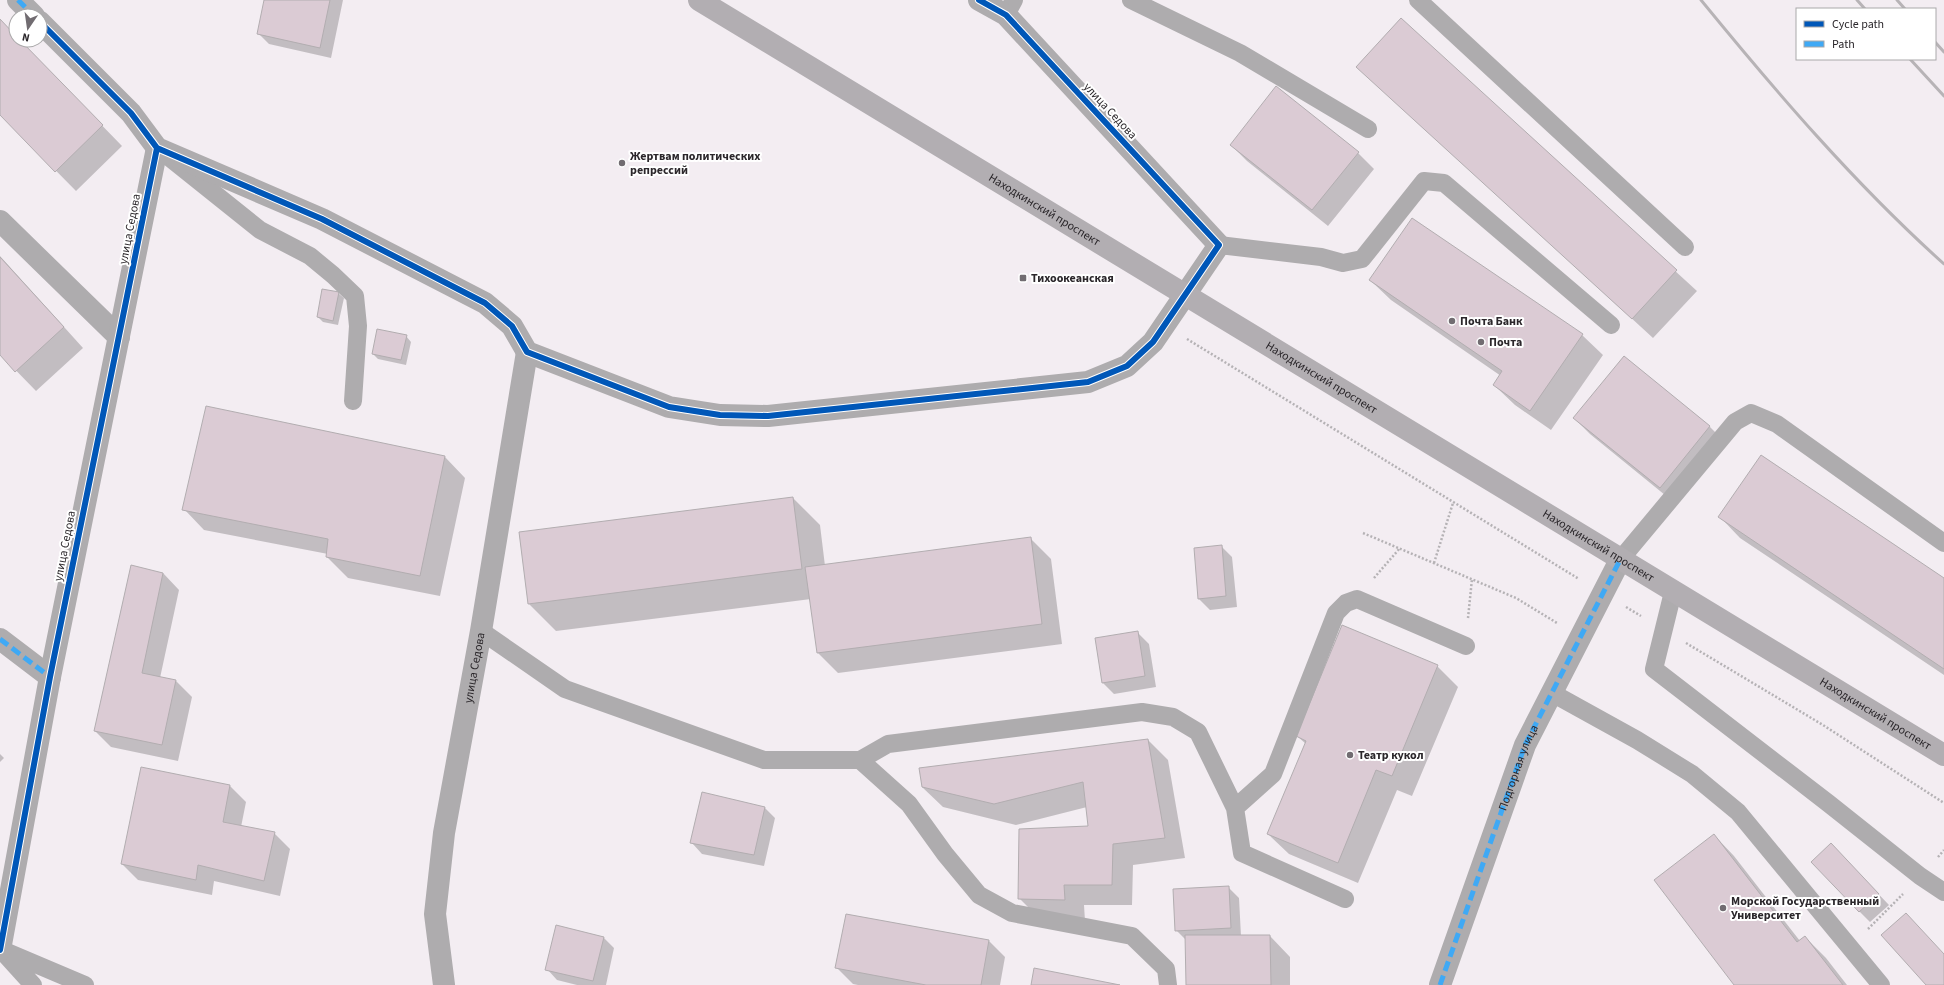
<svg xmlns="http://www.w3.org/2000/svg" width="1944" height="985" font-family="'Source Sans 3',sans-serif">
	<rect width="100%" height="100%" fill="#f3edf2"/>
	<path fill="#0003" d="M265,0H343L331,58L269,44L258,33Z
		M0,20L16,37V40H19L122,146L76,191L0,114Z
		M1401,20L1697,291L1653,338L1358,67Z
		M1231,145L1358,153L1374,169L1328,226L1247,161Z
		M0,256L83,348L36,391L0,354Z
		M1370,280L1582,335L1603,355L1551,430L1515,405L1494,385L1501,376L1391,300Z
		M338,293L344,298L338,325L323,322L318,317Z
		M406,336L411,342L406,365L378,359L373,354Z
		M1624,358L1710,427L1726,443L1676,504L1590,434L1574,418Z
		M445,457L465,478L440,596L348,578L327,557L328,554L204,530L184,509Z
		M793,498L820,525L825,566L1030,538L1051,559L1062,644L838,673L818,653L811,599L556,631L529,604Z
		M1720,517L1944,579V675L1740,538Z
		M1221,546L1232,557L1237,607L1210,610L1199,599L1195,549Z
		M163,573L179,590L160,678L176,681L192,697L178,761L111,747L95,731Z
		M1138,633L1149,644L1156,687L1114,694L1103,683L1096,639Z
		M1437,666L1458,687L1412,796L1397,790L1358,883L1289,854L1268,834L1306,744L1297,736Z
		M1148,740L1168,760L1185,858L1133,865L1132,905H1084L1085,921L1040,919L1019,898L1089,827L1087,807L1016,825L943,807L922,787Z
		M0,754L4,758L0,762Z
		M230,786L246,802L241,827L274,833L290,849L280,896L214,881L212,895L138,880L122,864Z
		M764,807L775,818L764,866L702,854L692,843Z
		M1714,835L1734,856L1800,941L1805,937L1826,958L1847,985H1736Z
		M1842,856L1889,905L1870,922L1859,911Z
		M1228,887L1239,898L1241,936H1270L1290,957V985H1187L1186,940L1176,930Z
		M603,937L614,948L606,985H577L557,980L547,969Z
		M989,941L1005,957L1000,985H858L853,984L837,968Z"/>
	<path fill="#dbcbd4" stroke="#b2adb0" d="M264,0H330L320,48L257,34Z
		M1401,18L1677,270L1632,319L1356,67Z
		M0,19L16,36V40H20L103,125L55,172L0,115Z
		M1276,86L1359,152L1312,210L1230,145Z
		M1412,218L1583,334L1530,411L1493,385L1502,371L1369,280Z
		M0,257L64,327L15,372L0,355Z
		M322,289L339,292L333,321L317,317Z
		M377,329L407,335L401,360L372,354Z
		M1624,356L1710,426L1660,488L1573,418Z
		M206,406L445,456L420,576L326,557L328,539L182,510Z
		M1761,455L1944,578V669L1718,517Z
		M793,497L802,569L528,604L519,532Z
		M1031,537L1042,624L817,653L805,567Z
		M1222,545L1226,596L1198,599L1194,548Z
		M131,565L163,573L142,673L176,680L162,745L94,731Z
		M1342,625L1438,665L1392,776L1376,770L1338,863L1267,834L1306,741L1296,736Z
		M1138,631L1145,676L1102,683L1095,638Z
		M1148,739L1165,838L1113,844L1112,885H1064L1065,900L1018,899L1019,829L1088,826L1083,782L994,804L922,787L919,768Z
		M141,767L230,785L223,822L275,832L264,881L198,865L196,880L121,864Z
		M702,792L765,807L754,855L690,843Z
		M1714,834L1797,942L1805,936L1843,985H1734L1654,880Z
		M1831,843L1879,894L1859,912L1811,862Z
		M1229,886L1231,928L1175,931L1173,889Z
		M1906,913L1944,954V985H1926L1881,935Z
		M846,914L989,940L981,985H926L835,968Z
		M556,925L604,937L593,981L545,970Z
		M1185,935H1270L1271,985H1186Z
		M1034,968L1120,985H1031Z"/>
	<g fill="none" stroke-linecap="round" stroke-linejoin="round">
		<path stroke="#b5b2b5" stroke-width="2.5" stroke-dasharray="2 2" stroke-linecap="butt" d="M1187,339L1579,579
			M1363,533L1516,598L1557,623
			M1434,563L1453,503
			M1374,578L1400,548
			M1626,607L1641,616
			M1468,618L1472,579
			M1686,643L1823,725L1944,803
			M1938,857L1944,850
			M1868,929L1903,894"/>
		<path stroke="#aeacae" stroke-width="18" d="M1131,0L1240,53L1368,129
			M1418,0L1685,247
			M1006,15L1014,0
			M170,158L260,230L310,256L333,275L355,296L358,326L353,401
			M1219,245L1321,257L1343,263L1362,259L1424,181L1444,183L1611,325
			M1620,560L1735,422L1751,413L1777,424L1944,543
			M1673,592L1654,669L1828,803L1920,876L1944,892
			M481,631L565,689L764,760H860L888,744L1142,712L1173,717L1198,732L1235,808L1242,853L1345,899
			M1552,693L1637,740L1692,774L1738,812L1881,985
			M860,760L909,804L945,854L979,895L1012,913L1132,936L1166,969L1168,985
			M1235,808L1273,774L1336,613L1346,603L1357,599L1466,646
			M0,949L85,985
			M4,953L33,985"/>
		<g stroke="#aeacae" stroke-width="22">
			<path d="M18,0L34,16"/>
			<path d="M40,22L131,113L157,148L322,219L485,303L512,326L527,352L669,407L720,415L768,416L1088,382L1127,366L1153,342L1219,245L1006,15L979,0"/>
			<path d="M0,221L119,337"/>
			<path d="M0,639L50,677"/>
			<path d="M0,950L50,677L157,148"/>
			<path id="s1" d="M444,985L435,914L444,833L481,631L527,352"/>
			<path d="M1440,985L1525,745L1620,560"/>
		</g>
		<path stroke="#b2aeb2" stroke-width="22" id="s2" d="M699,0L1944,755"/>
		<path stroke="#b7b3b6" stroke-width="3" d="M1701,0C1777,93 1855,184 1944,264
			M1857,0L1865,9
			M1897,0L1905,9
			M1935,42L1944,52
			M1910,59L1944,96"/>
		<g stroke="#3fa9f5" stroke-width="5" stroke-dasharray="10 5" stroke-linecap="butt">
			<path d="M18,0L34,16"/>
			<path d="M0,639L50,677"/>
			<path id="s3" d="M1440,985L1525,745L1620,560"/>
		</g>
		<g stroke="#fff" stroke-width="8">
			<path id="cycleway" d="M40,22L131,113L157,148L322,219L485,303L512,326L527,352L669,407L720,415L768,416L1088,382L1127,366L1153,342L1219,245L1006,15L979,0
				M0,950L50,677L157,148"/>
		</g>
		<use href="#cycleway" stroke="#0057b8" stroke-width="6"/>
	</g>
	<g fill="#716c71" stroke="#fff" stroke-width="1.5">
		<circle cx="622" cy="163" r="4"/>
		<rect x="1019" y="274" width="8" height="8" rx="2"/>
		<circle cx="1452" cy="321" r="4"/>
		<circle cx="1481" cy="342" r="4"/>
		<circle cx="1350" cy="755" r="4"/>
		<circle cx="1723" cy="908" r="4"/>
	</g>
	<g text-anchor="middle" dominant-baseline="central" stroke-width="4" stroke-linejoin="round" paint-order="stroke">
		<g font-size="12" fill="#2b272b" stroke="#fff">
			<text transform="translate(1110 111) rotate(47)">улица Седова</text>
			<text stroke="none"><textPath href="#s2" startOffset="404">Находкинский проспект</textPath></text>
			<text transform="translate(130 229) rotate(-79)">улица Седова</text>
			<text stroke="none"><textPath href="#s2" startOffset="728">Находкинский проспект</textPath></text>
			<text transform="translate(65 546) rotate(-79)">улица Седова</text>
			<text stroke="none"><textPath href="#s2" startOffset="1052">Находкинский проспект</textPath></text>
			<text stroke="none"><textPath href="#s1" startOffset="321">улица Седова</textPath></text>
			<text stroke="none"><textPath href="#s2" startOffset="1376">Находкинский проспект</textPath></text>
			<text stroke="none"><textPath href="#s3" startOffset="231">Подгорная улица</textPath></text>
		</g>
		<g font-size="12" font-weight="bold" fill="#2b272b" stroke="#fff" text-anchor="start">
			<text x="630" y="156">Жертвам политических<tspan x="630" dy="14">репрессий</tspan></text>
			<text x="1031" y="278">Тихоокеанская</text>
			<text x="1460" y="321">Почта Банк</text>
			<text x="1489" y="342">Почта</text>
			<text x="1358" y="755">Театр кукол</text>
			<text x="1731" y="901">Морской Государственный<tspan x="1731" dy="14">Университет</tspan></text>
		</g>
	</g>
	<rect x="1796" y="8" width="140" height="52" fill="#ffffff" stroke="#aaa9aa"/>
	<rect x="1804" y="21" width="20" height="6" fill="#0057b8" stroke="#aaa9aa"/>
	<text x="1832" y="28" font-size="12" fill="#2b272b">Cycle path</text>
	<rect x="1804" y="41" width="20" height="6" fill="#3fa9f5" stroke="#aaa9aa"/>
	<text x="1832" y="48" font-size="12" fill="#2b272b">Path</text>
	<g transform="translate(28 28) rotate(193)"><circle r="19" fill="#ffffff" stroke="#aaa9aa"/>
	<path d="M0-3L7 15L0 10L-7 15Z" fill="#716c71"/>
	<text y="-6" font-size="11" font-weight="bold" text-anchor="middle" fill="#2b272b">N</text>
	</g>
</svg>
